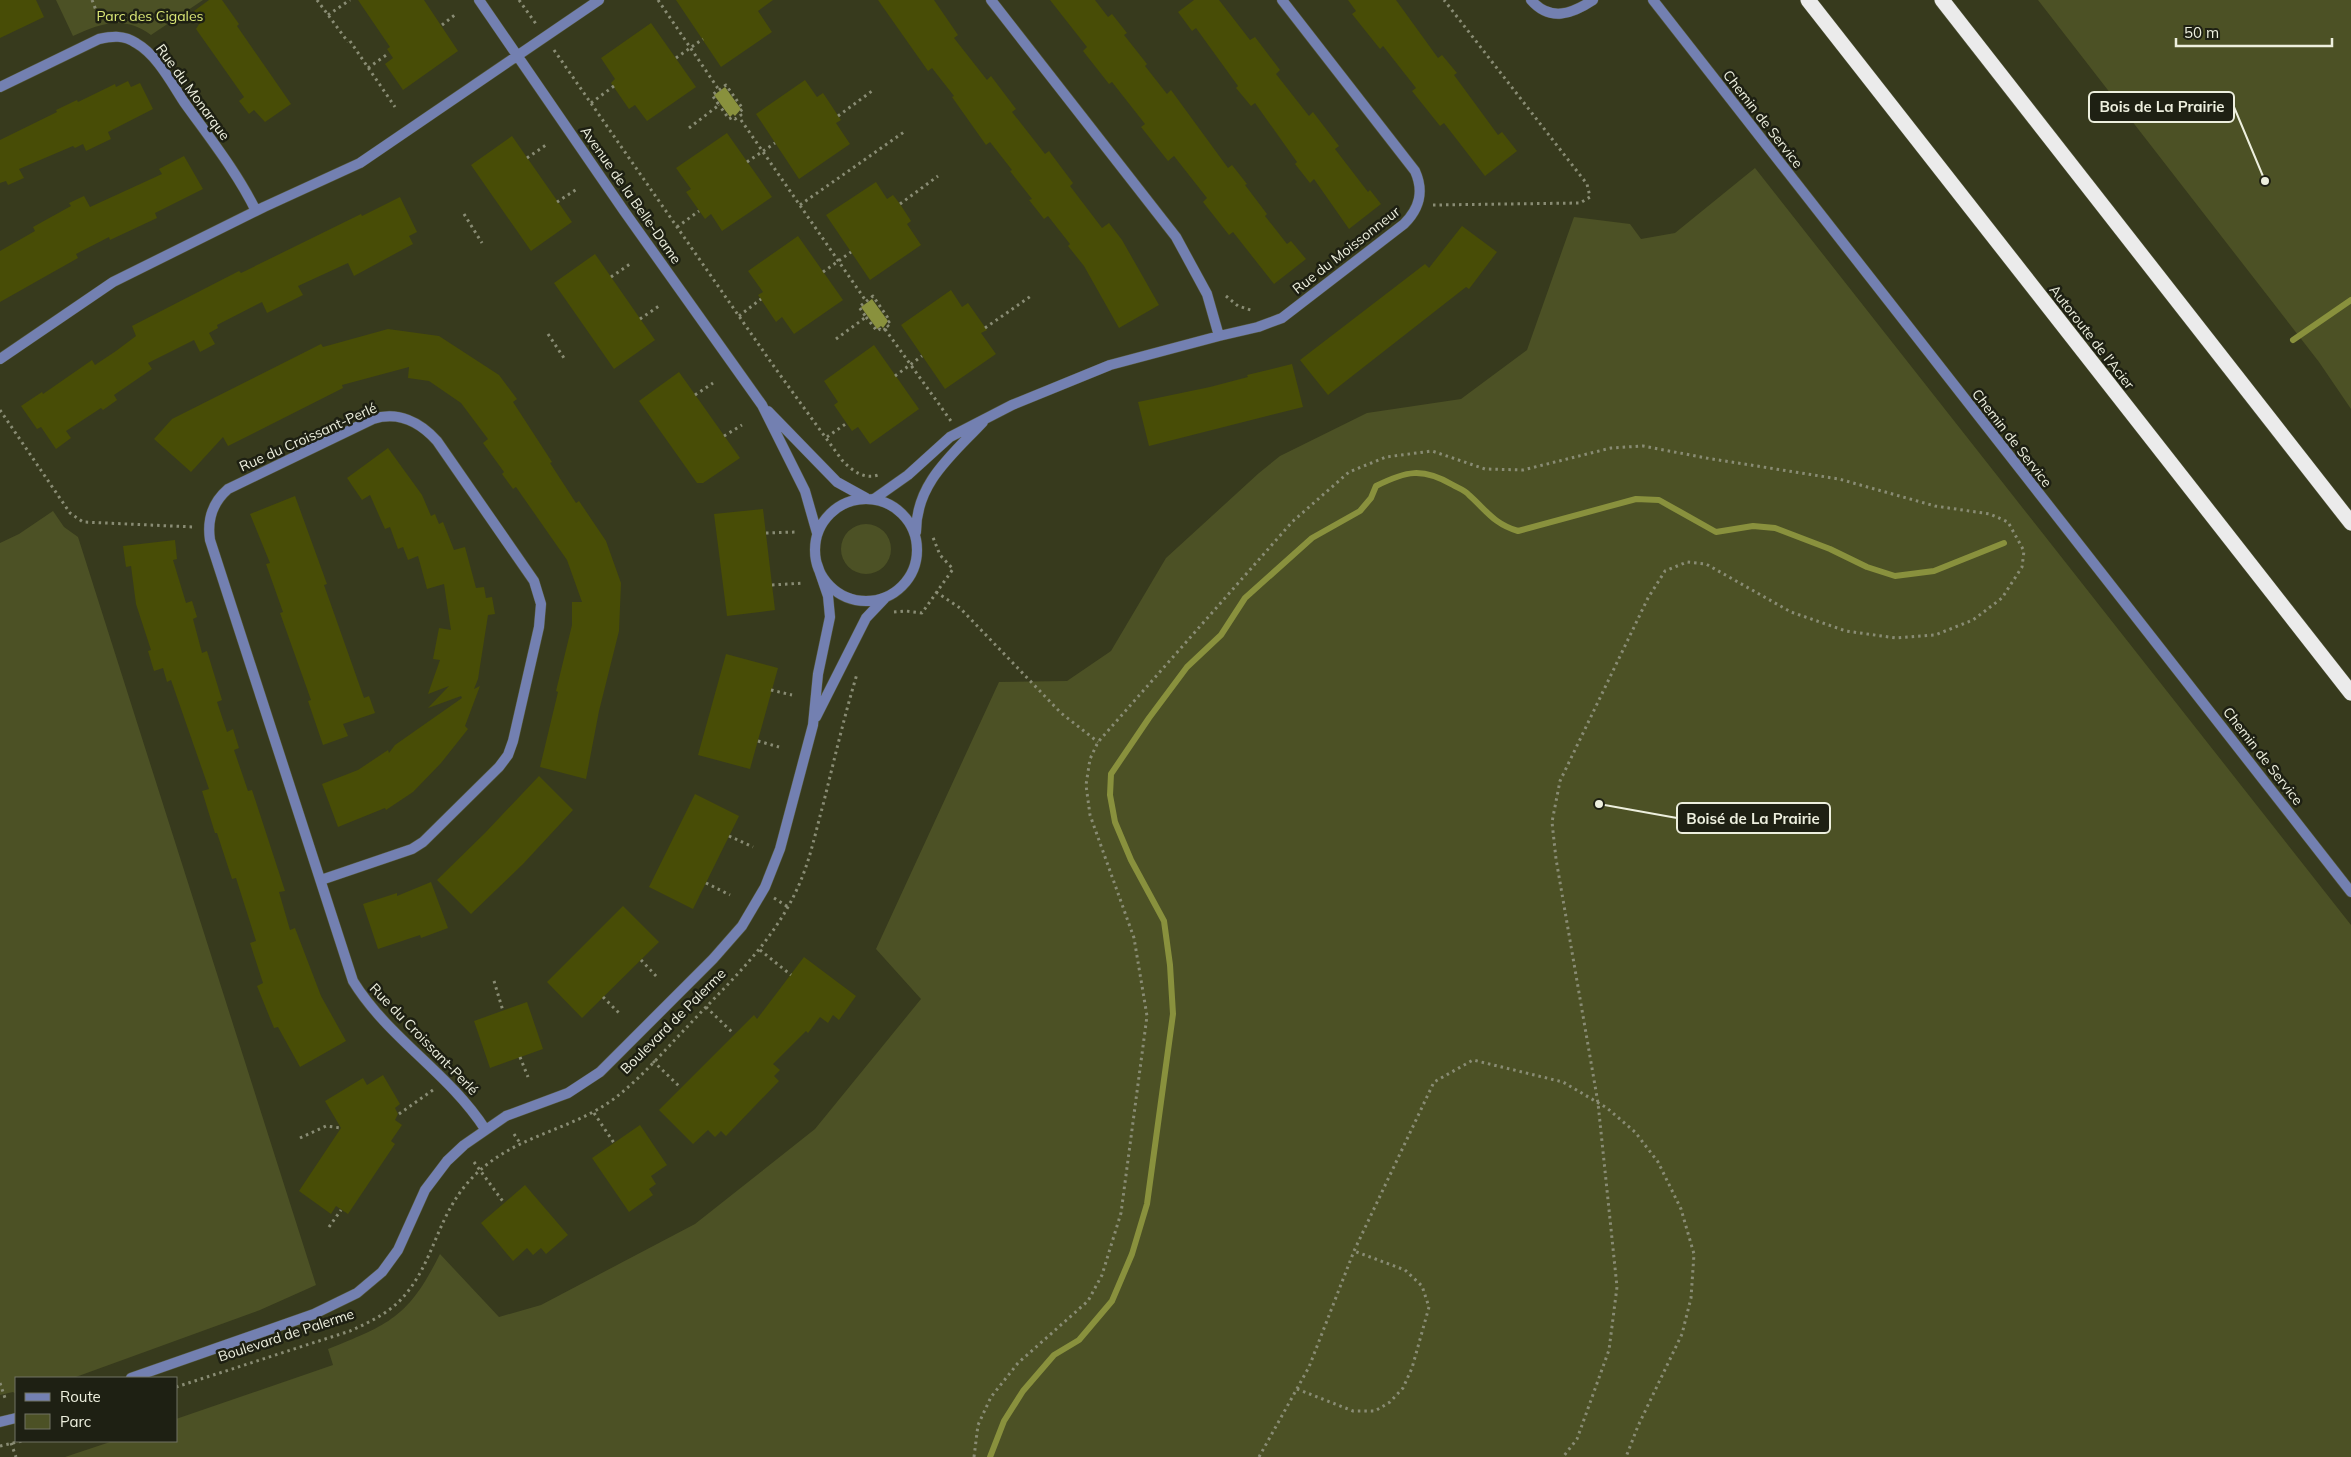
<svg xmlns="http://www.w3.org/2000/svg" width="2351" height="1457" font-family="Mulish,sans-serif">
	<rect width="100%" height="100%" fill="#373a1d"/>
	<path fill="#4c5125" d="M56,0H203L151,35C125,15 100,23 73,36Z
		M2038,0H2351V409L2319,362Z
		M1755,168L2351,925V1457H65L113,1441H176V1419L333,1365L328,1349C391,1324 409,1316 440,1254L499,1317L541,1305L695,1224L815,1129L921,999L876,949L999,682L1067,681L1111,651L1166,558L1259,473L1280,456L1367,413L1461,399L1527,350L1574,217L1630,224L1641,239L1675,233Z
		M53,511L64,527L78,537L316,1285L260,1310L73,1378H16V1394L13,1392L0,1395V543L19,534Z
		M841 549a25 25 0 1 1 50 0a25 25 0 1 1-50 0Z"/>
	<path fill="#89913d" d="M725,87L741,109L735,116L733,114L730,117L714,95Z
		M872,299L888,321L883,328L881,326L877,329L861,307Z"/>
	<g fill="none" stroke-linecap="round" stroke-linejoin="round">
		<path stroke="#89913d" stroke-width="6" d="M2293,340L2351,300
			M990,1457L1004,1421L1023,1391L1054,1355L1079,1340L1112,1301L1132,1254L1147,1204L1173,1014L1170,965L1164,921L1131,860L1115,822L1110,795L1111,774L1149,718L1187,667L1221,635L1245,598L1312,538L1360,511L1371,498L1376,486C1406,471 1422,467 1453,485C1458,488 1465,490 1469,495C1487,511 1494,524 1518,531L1636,499L1659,500L1716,532L1753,526L1775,528L1830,549L1867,567L1895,576L1934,571L2004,543"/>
	</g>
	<path fill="#484d06" d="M0,0H36L44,17L0,38Z
		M209,0H222L239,24L237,26L291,104L265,122L254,110L249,114L239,101L244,97L196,29L201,21L194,11Z
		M358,0H424L458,51L403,90L385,64L393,58L387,49L390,47Z
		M676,0H773L758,11L772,32L721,67Z
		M878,0H934L958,35L954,38L987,80L991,76L1016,109L1012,112L1045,154L1049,151L1073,183L1070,186L1102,228L1109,223L1122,240L1159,305L1119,328L1084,266L1068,246L1070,244L1048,216L1044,219L1029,200L1032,199L1010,171L1012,170L990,142L986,145L952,97L954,96L932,68L928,71Z
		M1050,0H1095L1108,17L1112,14L1127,33L1124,35L1147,64L1145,66L1167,94L1171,90L1228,168L1232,165L1247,184L1245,185L1267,214L1265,216L1287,244L1291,241L1306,259L1274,284L1233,232L1229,235L1203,202L1207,198L1174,156L1168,161L1141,127L1145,124L1112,82L1109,84L1083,51L1087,47Z
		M1194,0H1219L1250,40L1255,37L1280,70L1276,74L1309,116L1313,112L1339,146L1335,149L1368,192L1370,190L1381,204L1349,229L1314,179L1310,183L1295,164L1297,162L1255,103L1251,106L1236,88L1238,86L1196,28L1192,31L1178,12Z
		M1348,0H1396L1438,58L1442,55L1457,73L1454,75L1498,135L1502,132L1517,151L1485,176L1444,123L1440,126L1412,91L1416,88L1383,46L1380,49L1352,14L1356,11Z
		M651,23L696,87L647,121L635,105L629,109L611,83L615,79L601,58Z
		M805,80L817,97L823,93L841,120L836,123L850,144L799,179L756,114Z
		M128,81L131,87L140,83L153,109L108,132L111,139L86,151L83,144L75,148L73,146L19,169L24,178L8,185L6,181L0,183V140L57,112L56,110L77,100L78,102L115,84L116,87Z
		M727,133L772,197L722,231L711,214L705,219L686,192L691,189L676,168Z
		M512,136L572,222L531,251L471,165Z
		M184,156L203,189L155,213L157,218L110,240L109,237L76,254L78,258L0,302V251L35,231L33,227L71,206L69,203L84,196L90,207L162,174L159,169Z
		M876,182L887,199L893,195L900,204L911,221L907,224L921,245L870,280L826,215Z
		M400,197L417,232L409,236L413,244L354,276L348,263L298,286L303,295L267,313L262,302L217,325L218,328L209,333L215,344L200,352L194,340L148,363L152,369L114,395L117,400L103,410L101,408L66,431L71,438L56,449L41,427L37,429L21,406L42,392L43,394L92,360L95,365L116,351L136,336L132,326L239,271L241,273L361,214L362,216Z
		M1462,226L1497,252L1469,289L1466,287L1328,395L1300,360L1425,264L1429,268Z
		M798,236L843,300L794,334L782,317L776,322L758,295L763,292L748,271Z
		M595,254L655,340L614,369L554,283Z
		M951,290L962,307L968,303L987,330L981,333L996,354L945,389L901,325Z
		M388,329L439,336L499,375L517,399L513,402L552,462L550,463L576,503L579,501L606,541L621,583L619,631L599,711L586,779L540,767L558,692L556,691L572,625V602H582L567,560L516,487L513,489L502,474L504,472L483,443L488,439L461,403L429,381L408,378L409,367L342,385L343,388L228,446L223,437L191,472L154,439L172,419L321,344L323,347Z
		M874,345L919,409L870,444L858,427L852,431L834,405L838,402L824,381Z
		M1292,364L1303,407L1149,446L1138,402L1210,387L1248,377L1247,375Z
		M679,372L740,458L703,483H697L639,401Z
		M388,448L422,495L431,516L435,514L439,524L443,522L454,550L465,547L476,588L484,587L486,598L492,597L495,614L488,615L478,679L474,689L480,686L465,726L468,729L441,763L413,792L386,810L385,808L338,827L322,784L358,770L388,750L389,753L395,745L462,698L461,696L428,708L449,686L428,694L440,660L433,659L439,628L451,630L444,584L427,589L418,556L408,560L403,547L398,549L390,527L385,529L370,495L362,500L347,478Z
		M295,496L327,584L324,585L364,698L369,696L375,713L343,724L348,736L323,745L308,701L311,700L280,613L283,612L266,564L270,563L250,514Z
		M763,509L775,610L727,616L714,514Z
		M175,540L177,559L173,560L186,603L192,601L197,617L193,619L202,653L207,651L222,700L217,702L227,732L233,729L239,748L234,750L248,791L252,790L285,891L279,892L290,930L295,928L321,996L346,1041L300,1067L278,1027L274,1028L257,986L263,983L250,943L256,941L236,878L232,879L217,833H215L202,791L209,789L171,680L167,682L163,668L154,671L148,651L151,650L136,604L131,566L126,567L123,546Z
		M726,654L778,668L750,769L698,755Z
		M539,776L573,810L523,864L471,914L437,880L485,833Z
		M695,794L739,816L693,909L649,887Z
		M431,882L448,928L421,938L420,935L378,949L363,904L397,893V896Z
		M623,906L659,942L582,1018L547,982Z
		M804,957L856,996L839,1020L833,1015L828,1023L820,1017L808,1033L806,1031L773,1064L780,1070L774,1076L779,1081L726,1136L721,1131L715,1137L708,1130L693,1144L659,1110L754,1015L757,1019Z
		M527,1002L543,1049L490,1068L474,1021Z
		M383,1075L400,1104L395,1108L398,1114L395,1120L402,1125L391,1141L395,1144L348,1214L336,1206L331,1214L299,1191L341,1128L325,1101L363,1078L367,1085Z
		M640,1125L667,1165L651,1176L656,1184L649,1189L653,1195L629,1212L592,1158Z
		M525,1185L568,1235L546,1254L541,1248L533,1255L527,1248L513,1261L481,1223Z"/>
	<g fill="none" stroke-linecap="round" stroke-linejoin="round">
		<g stroke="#54573c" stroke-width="11">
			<path id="lane" d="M1531,0C1550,22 1572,14 1593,0"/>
		</g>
		<g stroke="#54573c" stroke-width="11">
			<path id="street" d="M479,0L624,211L762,405L805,491L817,533
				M991,0L1176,237L1207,294L1219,336L1258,327L1282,318L1404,224C1420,208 1424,191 1415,171L1282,0
				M1653,0L2351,892
				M0,87L99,39C113,36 124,35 136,43C157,55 171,82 184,102C209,137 237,172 256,211
				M0,359L113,282L264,207L360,163L599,0
				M768,411L837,482L866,498
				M815 550a51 51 0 1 1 102 0a51 51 0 1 1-102 0Z
				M874,499L908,475L950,437L1012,405L1110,365L1219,336
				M916,532C916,483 952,455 983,422
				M816,717L866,618L885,598
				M321,880L412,849L423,842L499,767L508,755L513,741L539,627L541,604L534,581L437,441C420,422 398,411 373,419L228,489C213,502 207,520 210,540L353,981C388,1038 449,1073 485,1129
				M131,1378L314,1314L357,1293L382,1272L398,1250L425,1190L447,1161L464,1145L506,1116L568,1093L600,1072L713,959L742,926L765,887L780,849L813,725L818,674L830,617L828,596L817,564
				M0,1422L16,1418"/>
		</g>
		<g stroke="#54573c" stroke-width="16">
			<path id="highway" d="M1808,0L2351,693
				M1942,0L2351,523"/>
		</g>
		<path stroke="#898c74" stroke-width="3" stroke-dasharray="2.5 4" stroke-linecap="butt" d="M92,0L101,23
			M317,0L348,42
			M519,0L536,24
			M658,0L719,90
			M328,15L350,0
			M442,25L456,14
			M350,41L395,107
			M554,50L775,368L842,460C851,470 864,480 878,475
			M676,58L703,39
			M368,68L389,53
			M591,103L614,86
			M838,116L872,91
			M741,120L866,301
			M689,128L719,105L712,95L726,85L743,109L739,112L741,115L735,119L733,117L729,119L719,105
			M527,158L546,145
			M747,162L775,143
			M557,202L577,189
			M900,204L938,176
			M800,205L904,132
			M1433,205L1580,203L1590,197L1587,184L1444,0
			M464,214L482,243
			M677,227L699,211
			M823,272L851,252
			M611,277L630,264
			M1226,296L1238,306L1254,311
			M739,316L761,299
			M640,319L659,306
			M985,328L1031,296
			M885,329L951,421
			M548,334L564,358
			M836,339L866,317L859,307L873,296L890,321L886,324L889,327L882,331L880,329L877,331L866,317
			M895,376L922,356
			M695,395L713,383
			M0,410L70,513L83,522L194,527
			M724,436L742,425
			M827,437L847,423
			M766,533L797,532
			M772,585L804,583
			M936,592L960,608L1061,713L1098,742
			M894,612L906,611L922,613L953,569L940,555L932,535
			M771,690L792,695
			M758,741L779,747
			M729,836L753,847
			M706,883L730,895
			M774,898L788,907
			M760,950L791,975
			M641,960L657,977
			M494,981L503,1011
			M603,997L620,1014
			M706,1007L734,1034
			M520,1057L528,1077
			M653,1061L681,1088
			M594,1113L614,1143
			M399,1114L433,1090
			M514,1134L520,1143
			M300,1138L326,1126L341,1128
			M474,1162L504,1203
			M329,1227L341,1210
			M0,1383L5,1398
			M176,1387L350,1331C370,1322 391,1312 405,1295C437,1257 437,1210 478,1172C521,1133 571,1131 615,1098C641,1078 664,1051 687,1027C730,981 776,941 801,880C811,856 816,830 823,805C834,761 844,717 857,674
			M1297,1389L1353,1411H1375L1390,1402L1403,1388L1412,1368L1429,1307L1422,1286L1405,1270L1354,1251
			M11,1443L16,1457
			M0,1446L22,1441
			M974,1457L978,1425L991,1397L1018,1363L1088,1301L1102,1275L1121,1213L1147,1016L1134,938L1090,815L1086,785L1090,759L1098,742L1292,522L1349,472L1386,457L1432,451L1485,469L1523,470L1611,448L1643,446L1706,458L1839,479L1935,506L1990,514L2008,522L2024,551L2022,567L2002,598L1973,620L1935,635L1896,638L1846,631L1791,612L1706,564L1687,562L1665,571L1648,598L1560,781L1552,822L1556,859L1598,1103L1617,1287L1609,1350L1577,1439L1563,1457
			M1259,1457L1309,1367L1354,1251L1434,1082L1473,1060L1563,1082L1607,1108L1635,1132L1658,1162L1681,1209L1694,1254L1691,1298L1682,1334L1638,1426L1626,1457"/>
		<use href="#lane" stroke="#7380b1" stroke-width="10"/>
		<use href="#street" stroke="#7380b1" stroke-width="10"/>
		<use href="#highway" stroke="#ebebeb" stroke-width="15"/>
	</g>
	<g text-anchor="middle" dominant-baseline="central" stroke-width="5" stroke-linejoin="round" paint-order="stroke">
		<g font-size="14" fill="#dce877" stroke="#1e2013">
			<text x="150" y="16">Parc des Cigales</text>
		</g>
		<g font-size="14" fill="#edefde" stroke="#1e2013">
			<text transform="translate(193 92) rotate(54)">Rue du Monarque</text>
			<text transform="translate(1763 119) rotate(52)">Chemin de Service</text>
			<text transform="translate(631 195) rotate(55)">Avenue de la Belle-Dame</text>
			<text transform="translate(1346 250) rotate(-38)">Rue du Moissonneur</text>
			<text transform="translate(2092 337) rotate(52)">Autoroute de l'Acier</text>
			<text transform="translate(308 437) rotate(-24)">Rue du Croissant-Perlé</text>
			<text transform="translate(2012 438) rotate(52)">Chemin de Service</text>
			<text transform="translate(2263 756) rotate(52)">Chemin de Service</text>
			<text transform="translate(673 1021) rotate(-45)">Boulevard de Palerme</text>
			<text transform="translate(424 1039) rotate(46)">Rue du Croissant-Perlé</text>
			<text transform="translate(286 1335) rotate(-18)">Boulevard de Palerme</text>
		</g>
	</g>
	<path fill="none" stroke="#edefde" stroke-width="2" d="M2265 181L2234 107M1599 804L1677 818"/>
	<g fill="#edefde" stroke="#1e2013" stroke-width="2">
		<circle cx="2265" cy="181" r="5"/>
		<circle cx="1599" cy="804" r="5"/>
	</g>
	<g fill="#1e2013" stroke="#edefde" stroke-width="2">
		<rect x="2089" y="92" width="145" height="30" rx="5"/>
		<rect x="1677" y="803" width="153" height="30" rx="5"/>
	</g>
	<g font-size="15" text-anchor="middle" font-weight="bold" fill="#edefde">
		<text x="2162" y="112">Bois de La Prairie</text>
		<text x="1753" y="824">Boisé de La Prairie</text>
	</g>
	<rect x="15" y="1377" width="162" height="65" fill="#1e2013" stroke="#717364"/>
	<rect x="25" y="1393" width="25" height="8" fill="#7380b1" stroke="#717364"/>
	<text x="60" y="1402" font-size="15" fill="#edefde">Route</text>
	<rect x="25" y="1414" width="25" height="15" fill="#4c5125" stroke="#717364"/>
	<text x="60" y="1427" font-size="15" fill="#edefde">Parc</text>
	<path d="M2176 38v8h156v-8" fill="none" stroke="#edefde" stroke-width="2.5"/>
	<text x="2184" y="38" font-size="15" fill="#edefde" stroke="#1e2013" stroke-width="4" paint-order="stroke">50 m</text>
</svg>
